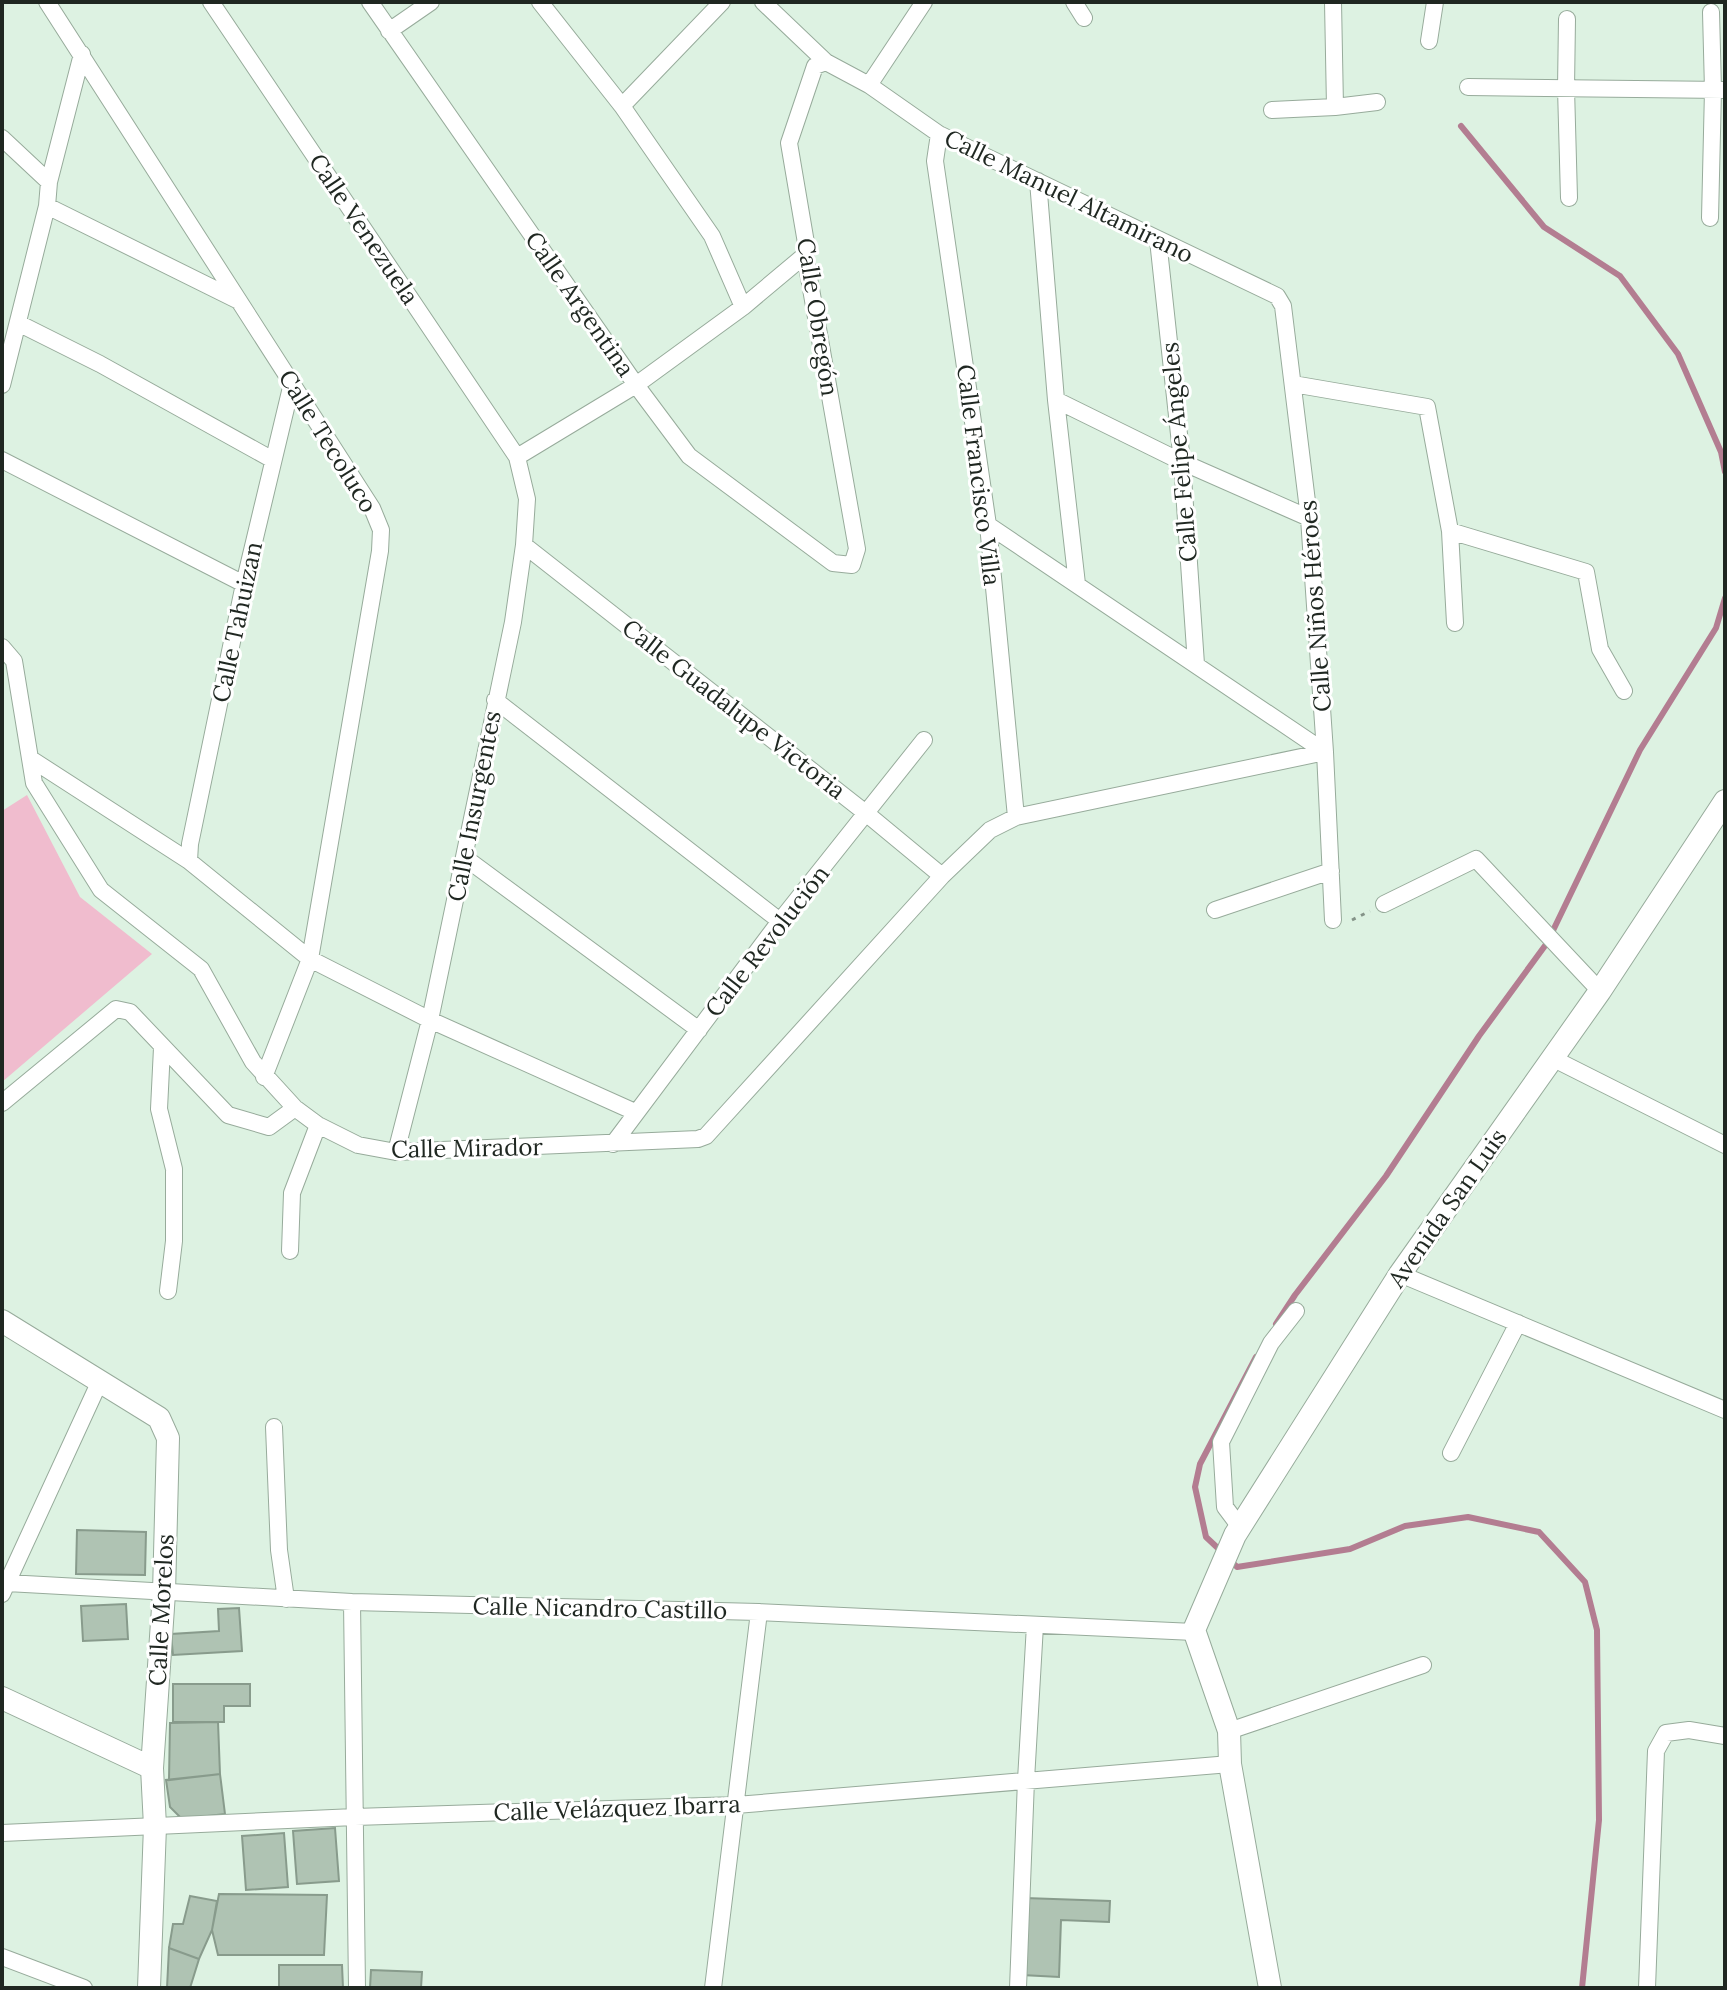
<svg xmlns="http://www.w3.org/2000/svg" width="1727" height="1990" font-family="Lora,serif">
	<rect width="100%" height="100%" fill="#ddf2e2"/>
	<path fill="#f0bcce" d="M27,795L80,897L152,954L2,1082V811Z"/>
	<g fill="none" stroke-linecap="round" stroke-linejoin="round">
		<path stroke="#b37d91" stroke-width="6" d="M1461,126L1544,227L1620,276L1678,354L1721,452L1725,472
			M1276,1324L1295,1295L1386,1176L1479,1036L1547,943L1640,750L1716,628L1725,598
			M1222,1552L1206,1537L1195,1487L1200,1464L1256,1357
			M1230,1560L1237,1567L1350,1549L1405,1526L1468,1517L1539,1532L1585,1582L1597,1630L1599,1820L1582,1988"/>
	</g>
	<path fill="#afc3b3" stroke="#889b8c" stroke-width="2" d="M77,1530L146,1532L145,1575L76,1574Z
		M126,1604L128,1639L83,1641L81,1606Z
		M239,1608L242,1651L173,1655L171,1634L219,1631L218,1609Z
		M173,1684H250V1706H224V1722H173Z
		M218,1722L220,1774L169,1780L170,1723Z
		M220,1774L225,1814L182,1819L170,1807L166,1780Z
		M335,1828L339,1881L297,1884L293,1831Z
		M284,1833L288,1887L246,1890L242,1836Z
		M219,1894L327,1895L324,1955H218L212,1930Z
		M190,1896L217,1901L212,1930L199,1959L169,1948L173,1924H183Z
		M1025,1898L1110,1901L1109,1922L1061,1920L1059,1977L1022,1975Z
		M169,1948L199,1959L190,1988H167Z
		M279,1965H342L343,1988H279Z
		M371,1970L422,1972L421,1988H370Z"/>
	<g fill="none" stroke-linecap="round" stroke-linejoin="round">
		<g stroke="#97ab9b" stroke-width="18">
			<path id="street" d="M47,2L372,508L381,530L380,551L310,959L264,1077
				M211,2L517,457L527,499L524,545L513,622L430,1020L396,1152
				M370,2L636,385L689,456L833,563L852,565L857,549L805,255L806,243L789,143L815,66L826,62
				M540,2L622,106L712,236L743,307
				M763,2L826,62L869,85L939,134L1277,296L1283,306L1309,518L1325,752L1333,920
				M1074,2L1084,18
				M1333,2L1335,107
				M1567,19L1566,88L1569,198
				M389,31L431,2
				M1429,41L1435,2
				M869,85L924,2
				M1468,87L1725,90
				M622,106L722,2
				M1272,110L1335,107L1377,102
				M939,134L935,161L988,525L1016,817
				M2,138L49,182
				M1038,181L1056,400L1077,584
				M47,206L239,301
				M1710,218L1713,90L1711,12
				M1158,240L1182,462L1196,664
				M18,323L100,364L273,460
				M1293,384L1427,407L1450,531L1455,623
				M2,385L47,206L49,182L82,54
				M1056,400L1182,462L1309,518
				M517,457L636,385L743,307L805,255
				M2,460L244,584
				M988,525L1325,752
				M1450,531L1586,572L1600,649L1624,691
				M524,545L867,814L942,876
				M2,647L14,661L34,783L101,890L201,969L253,1062L295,1108L318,1125L358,1145L396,1152L698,1139L706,1136L942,876L990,830L1016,817L1325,752
				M495,700L780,921
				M31,759L189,861L310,959L430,1020L635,1112
				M464,857L699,1030
				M189,861L190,844L244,584L292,383
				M1384,904L1476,859L1600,991
				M1215,910L1331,871
				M162,1048L159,1109L174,1169V1241L168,1291
				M1552,1058L1725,1145
				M2,1103L116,1009L130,1012L228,1115L269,1127L295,1108
				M613,1144L780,921L924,740
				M290,1251L292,1193L318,1125
				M1400,1274L1725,1410
				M274,1427L279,1550L286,1599
				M1451,1453L1518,1323
				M1240,1527L1225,1507L1221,1442L1271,1343L1296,1311
				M7,1583L352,1602L759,1612L1194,1632
				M2,1594L99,1383
				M352,1602L357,1988
				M1229,1731L1423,1665
				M2,1833L355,1817L736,1805L1230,1764
				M2,1957L84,1988
				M713,1988L759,1612
				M1018,1988L1026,1780L1035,1625
				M1647,1988L1656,1751L1666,1733L1689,1730L1725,1736"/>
		</g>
		<g stroke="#97ab9b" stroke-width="24">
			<path id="secondary" d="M2,1321L159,1418L168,1438L164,1593L152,1768L155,1826L149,1988
				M2,1698L152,1768
				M1270,1988L1230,1764L1229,1731L1194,1630L1235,1535L1400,1274L1600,991L1725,801"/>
		</g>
		<path stroke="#849388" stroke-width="3" stroke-dasharray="4 6" stroke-linecap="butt" d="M1352,920L1370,911"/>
		<use href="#street" stroke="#fff" stroke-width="16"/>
		<use href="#secondary" stroke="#fff" stroke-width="22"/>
	</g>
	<g text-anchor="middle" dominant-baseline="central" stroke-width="6" stroke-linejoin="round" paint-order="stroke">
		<g font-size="24" fill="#1f2721" stroke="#fff">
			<text transform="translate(1069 196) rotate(26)">Calle Manuel Altamirano</text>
			<text transform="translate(364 229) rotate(56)">Calle Venezuela</text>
			<text transform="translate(580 304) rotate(55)">Calle Argentina</text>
			<text transform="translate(818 317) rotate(81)">Calle Obregón</text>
			<text transform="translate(328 441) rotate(58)">Calle Tecoluco</text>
			<text transform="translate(1179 452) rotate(-95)">Calle Felipe Ángeles</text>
			<text transform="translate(979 475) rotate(83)">Calle Francisco Villa</text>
			<text transform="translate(1315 606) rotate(-94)">Calle Niños Héroes</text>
			<text transform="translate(237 622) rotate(-78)">Calle Tahuizan</text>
			<text transform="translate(734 709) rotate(38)">Calle Guadalupe Victoria</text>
			<text transform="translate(474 806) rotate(-79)">Calle Insurgentes</text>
			<text transform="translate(767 941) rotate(-52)">Calle Revolución</text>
			<text transform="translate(467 1148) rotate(-1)">Calle Mirador</text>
			<text transform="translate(1447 1208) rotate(-55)">Avenida San Luis</text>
			<text transform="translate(600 1608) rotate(1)">Calle Nicandro Castillo</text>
			<text transform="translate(161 1610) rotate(-87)">Calle Morelos</text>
			<text transform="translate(617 1808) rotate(-2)">Calle Velázquez Ibarra</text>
		</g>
	</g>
	<rect width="1727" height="1990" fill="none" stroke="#1f2721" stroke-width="8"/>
</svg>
